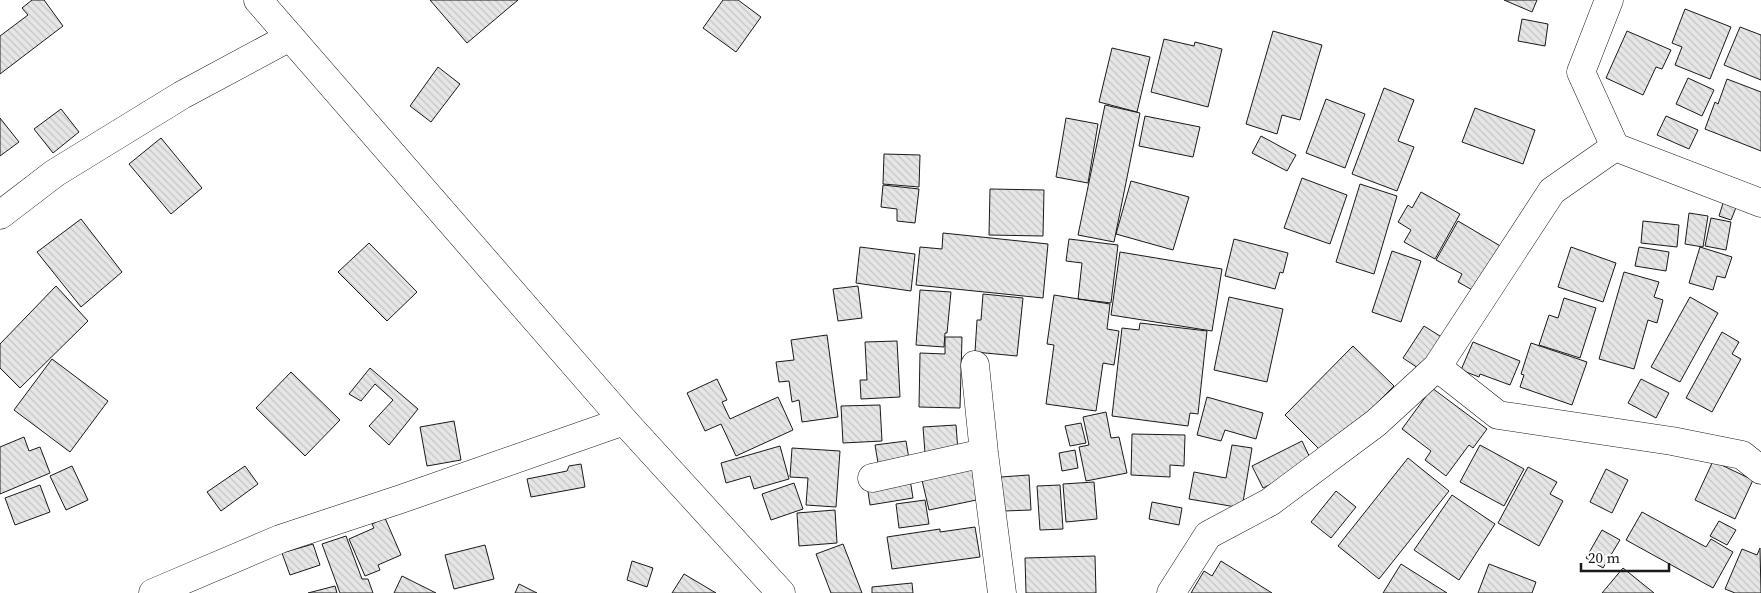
<svg xmlns="http://www.w3.org/2000/svg" width="1761" height="593" font-family="'Source Serif 4',serif">
	<defs>
		<pattern id="building-back-hatch" width="6" height="6" patternUnits="userSpaceOnUse" patternTransform="scale(1.25)"><rect width="6" height="6" fill="#e6e6e6"/><path d="M-1 5l2 2M0 0l6 6M5-1l2 2" fill="none" stroke="#c5c5c5"/></pattern>
	</defs>
	<rect width="100%" height="100%" fill="#fff"/>
	<path fill="url(#building-back-hatch)" stroke="#1a1a1a" d="M32,0H44L63,26L0,74V36L28,15L22,8Z
		M430,0H518L467,43Z
		M723,0H738L761,17L736,52L703,28Z
		M1504,0H1537L1532,12Z
		M1685,9L1731,27L1710,79L1675,65L1682,47L1672,43Z
		M1522,19L1548,24L1545,46L1518,41Z
		M1740,27L1761,35V80L1724,65Z
		M1273,31L1322,45L1300,120L1282,115L1277,134L1246,124Z
		M1627,31L1671,50L1662,69L1656,67L1643,95L1606,78Z
		M1164,39L1194,46L1195,42L1222,49L1208,107L1151,92Z
		M1112,48L1150,57L1137,112L1099,102Z
		M438,67L460,84L431,122L410,106Z
		M1688,78L1714,90L1702,116L1676,104Z
		M1727,79L1761,92V151L1705,129L1715,102L1718,104Z
		M1384,88L1414,100L1398,141L1414,147L1397,191L1352,174Z
		M1326,99L1365,114L1345,168L1306,153Z
		M1105,105L1140,113L1114,242L1078,235Z
		M1475,108L1535,130L1523,164L1462,142Z
		M61,109L79,132L53,153L34,129Z
		M1145,116L1200,127L1193,157L1139,146Z
		M1666,116L1698,130L1689,149L1657,135Z
		M0,118L19,142L0,156Z
		M1066,118L1098,124L1088,183L1056,177Z
		M1261,136L1296,155L1287,171L1252,153Z
		M161,138L202,188L171,214L129,164Z
		M884,154L920,155L919,187L883,184Z
		M1302,178L1347,195L1330,244L1284,228Z
		M1131,181L1189,197L1173,250L1116,234Z
		M1360,184L1397,196L1374,274L1336,262Z
		M883,185L919,189L915,223L897,221V209L881,207Z
		M990,189L1044,190L1043,236L989,235Z
		M1421,192L1460,214L1435,259L1404,242L1411,230L1398,222L1408,205L1412,208Z
		M1724,200L1737,205L1731,220L1719,216Z
		M1689,213L1708,216L1703,247L1685,244Z
		M1711,218L1731,222L1726,250L1705,246Z
		M81,219L122,272L81,307L37,252Z
		M1458,221L1502,247L1476,292L1458,282L1462,274L1436,260Z
		M1643,221L1679,225L1677,247L1641,243Z
		M943,233L1048,244L1043,298L916,285L920,247L942,249Z
		M1069,239L1118,245L1111,303L1078,299L1082,263L1066,261Z
		M1234,239L1288,253L1283,273L1280,272L1275,289L1225,276Z
		M369,243L417,292L387,321L338,272Z
		M860,247L915,254L911,291L856,283Z
		M1571,247L1616,263L1603,302L1558,287Z
		M1639,247L1669,252L1666,271L1635,266Z
		M1700,247L1732,257L1725,278L1717,276L1713,290L1689,283Z
		M1392,251L1421,261L1401,322L1372,312Z
		M1120,252L1222,269L1212,331L1111,315Z
		M1624,272L1659,282L1654,297L1663,300L1657,323L1648,320L1634,369L1599,359Z
		M56,286L88,321L20,388L0,368V344Z
		M858,286L862,318L838,321L833,289Z
		M920,290L951,292L947,333H945L944,347L916,345Z
		M983,294L1023,298L1017,356L975,352L977,320H981Z
		M1054,295L1110,304L1107,329L1119,331L1114,365L1103,363L1096,411L1046,404L1054,345L1047,344Z
		M1229,297L1283,309L1267,382L1214,370Z
		M1690,297L1718,313L1680,382L1651,367Z
		M1564,298L1596,308L1580,358L1539,345L1549,315L1558,318Z
		M1140,323L1207,331L1198,414L1190,413L1188,426L1112,416L1122,328L1139,330Z
		M1424,326L1448,341L1427,374L1403,358Z
		M1722,332L1739,342L1732,354L1741,359L1712,412L1686,398Z
		M827,335L838,417L802,422L799,400L792,402L789,381L779,382L776,362L794,360L791,340Z
		M945,337H962L960,408L919,407L920,353L945,354Z
		M897,341L900,397L861,399L860,380H867L865,342Z
		M1473,342L1520,361L1510,385L1480,374L1479,377L1461,370Z
		M1531,343L1587,362L1572,405L1520,387L1524,375L1521,374Z
		M1353,346L1394,386L1325,455L1285,415Z
		M52,359L108,401L70,452L14,410Z
		M370,368L418,409L389,445L369,426L393,400L375,384L361,401L349,394Z
		M291,372L340,420L305,456L256,408Z
		M717,379L727,400L722,402L730,419L778,397L793,430L736,456L721,424L705,431L687,393Z
		M1641,379L1669,393L1656,418L1628,403Z
		M1432,388L1487,429L1473,448L1469,445L1446,476L1425,460L1431,451L1402,429Z
		M1207,397L1263,413L1256,439L1225,430L1221,441L1197,435Z
		M880,405L882,441L843,443L841,406Z
		M1106,412L1111,438L1119,437L1127,473L1086,481L1079,447L1089,445L1083,417Z
		M454,421L461,460L427,466L420,427Z
		M1081,423L1086,443L1070,446L1065,426Z
		M956,425L958,451L925,453L923,427Z
		M1132,434L1185,435L1184,466L1170,465V477L1131,475Z
		M24,437L29,451L40,447L50,473L0,494V447Z
		M906,441L909,459L878,463L875,445Z
		M1302,441L1313,464L1263,488L1252,466Z
		M1232,445L1252,448L1242,508L1189,499L1194,472L1226,478Z
		M1480,445L1524,469L1504,506L1460,482Z
		M780,446L789,479L754,489L750,476L726,483L721,463Z
		M792,448L840,451L836,507L806,505L808,478L790,477Z
		M1075,450L1078,468L1062,471L1059,453Z
		M1408,458L1449,491L1379,579L1338,546Z
		M1713,461L1753,480L1735,519L1695,500Z
		M581,464L585,487L531,497L527,479L567,471L569,466Z
		M973,464L981,499L929,510L921,476Z
		M72,466L88,500L66,510L50,476Z
		M245,466L258,484L221,511L207,492Z
		M1528,467L1557,482L1550,494L1563,501L1539,546L1498,523Z
		M1606,469L1628,480L1612,513L1590,502Z
		M1029,475L1031,510L1004,511L1001,477Z
		M910,479L913,498L870,505L867,485Z
		M1094,482L1097,519L1066,522L1063,484Z
		M794,483L803,509L771,520L762,494Z
		M40,485L50,512L15,525L5,498Z
		M1060,485L1063,529L1040,530L1037,486Z
		M1336,491L1356,507L1331,538L1311,522Z
		M1452,495L1495,524L1459,580L1414,550Z
		M925,500L929,524L899,528L896,504Z
		M1152,502L1182,508L1179,525L1149,519Z
		M835,510L837,543L799,546L797,513Z
		M1642,512L1706,547L1711,539L1733,552L1713,588L1626,540Z
		M385,518L401,555L378,565L380,570L365,576L349,539L374,528L372,524Z
		M1719,521L1736,530L1727,545L1710,536Z
		M975,527L980,557L892,569L887,537L940,529V532Z
		M1602,530L1620,540L1603,568L1586,558Z
		M346,536L362,579H368L373,593H340L322,544Z
		M313,544L320,565L290,575L282,553Z
		M843,544L862,593H831L816,554Z
		M485,545L494,579L454,589L445,555Z
		M1760,548L1761,593H1735L1725,589L1742,549L1757,555Z
		M1095,556L1096,593H1026L1025,558Z
		M632,561L653,568L647,587L627,580Z
		M1221,561L1272,593H1191L1204,571L1212,576Z
		M1401,564L1447,593H1383Z
		M1489,564L1536,582L1532,593H1478Z
		M1623,568L1654,593H1602Z
		M684,574L716,593H672Z
		M402,576L436,593H394Z
		M912,583L913,593H872V587Z
		M519,584L537,593H515Z
		M335,586L337,593H308Z"/>
	<g fill="none" stroke-linecap="round" stroke-linejoin="round">
		<g stroke="#1a1a1a" stroke-width="29">
			<path id="minor" d="M1615,147L1761,203
				M0,215L55,173L182,95L290,37
				M975,365L984,453L1002,593
				M1437,367L1498,415L1672,441L1742,455L1761,470
				M872,478L984,453
				M153,593L280,539L401,499L624,421
				M1171,593L1208,535L1270,502L1376,423L1437,367L1552,191L1615,147L1581,72L1609,0"/>
		</g>
		<g stroke="#1a1a1a" stroke-width="29">
			<path id="major" d="M258,0L624,421L781,593"/>
		</g>
		<use href="#minor" stroke="#fff" stroke-width="28"/>
		<use href="#major" stroke="#fff" stroke-width="28"/>
	</g>
	<path d="M1581 563v8h88v-8" fill="none" stroke="#1a1a1a" stroke-width="2.5"/>
	<text x="1588" y="563" font-size="15" fill="#1a1a1a" stroke="#ffffff" stroke-width="4" paint-order="stroke">20 m</text>
</svg>
